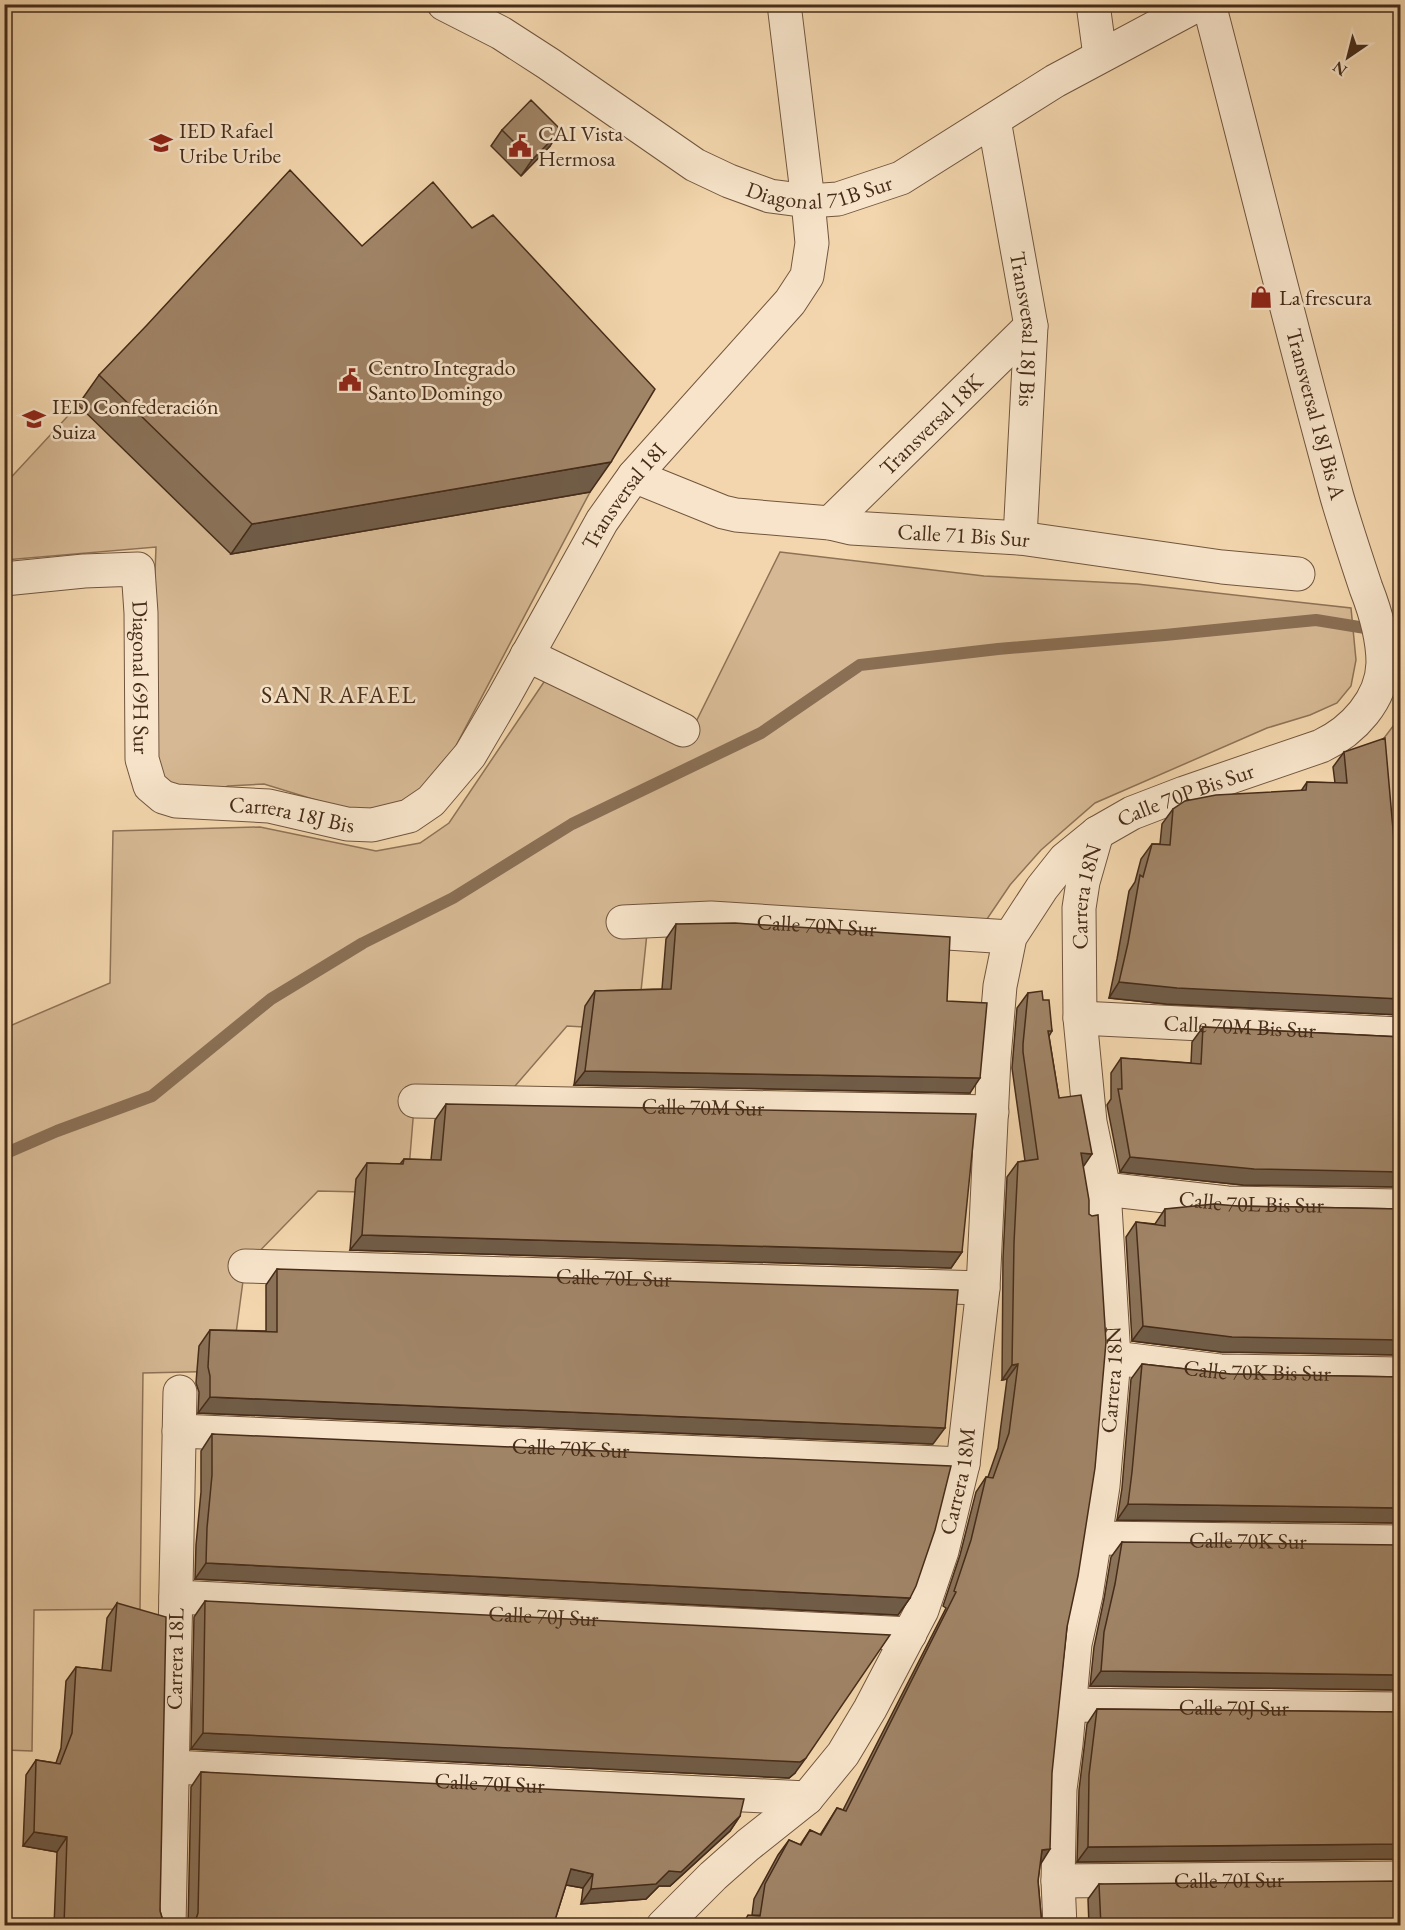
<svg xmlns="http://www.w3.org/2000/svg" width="1405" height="1930" font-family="'EB Garamond',serif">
	<rect width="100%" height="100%" fill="#f3d6ad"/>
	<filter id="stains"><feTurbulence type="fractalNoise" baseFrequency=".00333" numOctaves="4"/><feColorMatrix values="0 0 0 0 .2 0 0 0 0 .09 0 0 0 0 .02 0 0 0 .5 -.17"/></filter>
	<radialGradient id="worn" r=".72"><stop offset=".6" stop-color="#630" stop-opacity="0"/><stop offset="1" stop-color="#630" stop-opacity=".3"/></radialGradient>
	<path fill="#d6b994" stroke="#8e7256" stroke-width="1.5" d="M78,405L590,492L451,755L431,782L404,800L379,810L358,813L264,784L228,786L205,794L161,784L148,751L156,547L5,560L4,485Z
		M780,552L984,576L1137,584L1351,608L1356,660L1351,686L1337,703L1310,715L1267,728L1095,803L1041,850L1010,885L985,922L650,904L637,1030L567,1026L503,1100L415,1095L407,1193L318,1191L245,1266L231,1371L143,1373L140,1609L34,1610L32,1751L5,1750V1028L110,983L113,831L260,827L376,851L420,843L449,823L546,679L685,744Z
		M1400,717V860L1360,861L1384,738Z"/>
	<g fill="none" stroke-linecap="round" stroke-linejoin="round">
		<path stroke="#8a6f54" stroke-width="12" d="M4,1154L57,1131L152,1096L271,999L363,943L453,898L572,824L761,733L860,665L998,649L1165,635L1316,620L1396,633L1400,635"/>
		<g stroke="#71563e" stroke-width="35">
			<g id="minor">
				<path d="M1093,4L1100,56"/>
				<path id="s1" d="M994,120L1031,326L1020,538"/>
				<path id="s2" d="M634,476L723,512L736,515L830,523L851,528L1020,538L1222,567L1298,574"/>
				<path id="s3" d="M830,523L1031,326"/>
				<path id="s4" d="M4,579L84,571L138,569L141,613L142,759L150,786L163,797L176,801L269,806L347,824L372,825L409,816L431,801L470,755L504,697L602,521L634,476L790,302L807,276L812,243L808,201L784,4"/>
				<path d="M527,655L683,730"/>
				<path id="s5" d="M623,922L711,918L1010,937"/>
				<path id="s6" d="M1080,1018L1400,1034"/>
				<path id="s7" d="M415,1101L992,1112"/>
				<path id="s8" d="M1104,1189L1227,1203L1400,1206"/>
				<path id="s9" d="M245,1266L983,1288"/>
				<path id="s10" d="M1114,1358L1220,1371L1400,1374"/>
				<path id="s11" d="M179,1431L963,1464"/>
				<path id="s12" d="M1095,1538L1400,1542"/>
				<path id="s13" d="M176,1597L910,1634"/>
				<path id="s14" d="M1069,1705L1400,1709"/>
				<path id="s15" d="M172,1767L807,1798"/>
				<path id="s16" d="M1058,1881L1400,1878"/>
				<path id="s17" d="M169,1926L180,1392"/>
				<path id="s18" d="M1060,1926L1058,1881L1060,1789L1066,1744L1075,1644L1086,1595L1103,1486L1114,1358L1104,1189L1090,1122L1080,1018L1079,908L1083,882L1097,833"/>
			</g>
		</g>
		<g stroke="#71563e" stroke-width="35">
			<g id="tertiary">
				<path id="s19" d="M444,4L501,33L549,64L695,165L729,181L770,196L808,201L838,199L901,178L1055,81L1199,4"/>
				<path id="s20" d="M663,1926L713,1876L748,1845L807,1798L843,1754L870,1709L922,1610L942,1551L963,1464L983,1288L994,1058L1000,986L1010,937L1042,888L1065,859L1097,833L1132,813L1184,793L1321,746C1353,731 1382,700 1383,663C1383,638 1375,611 1366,588C1356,558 1346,528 1337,497C1292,334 1252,169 1209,4"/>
			</g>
		</g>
		<use href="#minor" stroke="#f7e4ca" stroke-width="33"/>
		<use href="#tertiary" stroke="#f7e4ca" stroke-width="33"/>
	</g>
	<path fill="#8a7258" stroke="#462c19" stroke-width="1.5" d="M502,130L550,146L521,176L491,146Z
		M99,375L590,492L231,554L78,405Z
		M1344,752L1395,852H1401V1015L1166,1004L1109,998L1117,959L1129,891L1135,882L1141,859L1152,844H1160L1162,824L1173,809L1301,791L1307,782L1335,783L1333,767Z
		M676,924L947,1001L970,1093L574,1085L585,1006L595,991L662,989L666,939Z
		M1028,993L1043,1000L1052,1031L1049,1036L1059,1098L1083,1166L1067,1627L1038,1881L1042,1926L752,1915L754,1899L778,1855L789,1840L800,1845L810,1830L820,1835L837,1808L843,1810L946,1608L943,1606L960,1555L976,1492L986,1477H988L998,1448L1007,1379L1002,1380L1003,1258L1007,1177L1018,1162L1025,1161L1012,1068L1017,1008Z
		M1203,1027L1401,1037V1187L1243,1185L1120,1172L1107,1105L1111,1099V1073L1121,1058L1191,1063L1192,1042Z
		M446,1104L962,1252L951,1268L350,1250L356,1179L367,1163L400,1164L404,1159L431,1160L435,1120Z
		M1237,1206L1401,1209V1355L1221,1352L1132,1341L1126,1237L1136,1222L1155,1224L1165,1209Z
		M277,1269L933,1444L198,1413L199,1392L196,1383L199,1346L210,1330L266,1331V1285Z
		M1142,1364L1230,1374L1401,1377V1523L1117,1520L1122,1488L1131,1379Z
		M212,1434L910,1598L898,1615L195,1579L196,1545L201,1492V1451Z
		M1122,1542L1401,1690L1090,1686L1094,1647L1104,1599L1111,1557Z
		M205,1601L795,1773L789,1778L191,1749L194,1617Z
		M117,1603L160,1911L163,1921L168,1926H54L57,1852L23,1846L26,1775L36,1760L56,1763L61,1748L66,1681L76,1667L102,1670L107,1618Z
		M1097,1709L1401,1712V1859L1077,1862L1079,1790L1087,1724Z
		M201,1772L740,1816L730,1831L670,1886H659L646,1899L581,1904L583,1888L566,1885L555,1920L552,1926H188L191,1787Z
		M1099,1884L1401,1926H1089L1088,1899Z"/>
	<path fill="#705c47" stroke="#462c19" stroke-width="1.5" d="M561,130L550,146L521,176L532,160Z
		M611,462L590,492L231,554L252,524Z
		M1119,982L1401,999V1015L1166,1004L1109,998Z
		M585,1071L980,1078L970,1093L574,1085Z
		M1081,1153L1092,1154L1081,1170Z
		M1130,1157L1401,1172V1187L1243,1185L1120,1172Z
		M362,1235L962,1252L951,1268L350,1250Z
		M1143,1326L1401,1340V1355L1221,1352L1132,1341Z
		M1018,1364L1007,1379L1002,1380L1012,1365Z
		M210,1397L945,1428L933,1444L198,1413Z
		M1128,1504L1401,1508V1523L1117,1520Z
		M206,1563L910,1598L898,1615L195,1579Z
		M1101,1671L1401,1675V1690L1090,1686Z
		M203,1733L806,1758L795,1773L789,1778L191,1749Z
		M740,1816L730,1831L670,1886H659L646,1899L581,1904L591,1889L669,1871Z
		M34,1832L67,1837L57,1852L23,1846Z
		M1401,1844V1859L1077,1862L1088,1847Z
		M1050,1849L1040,1865L1042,1850Z
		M571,1869L593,1874L583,1888L561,1884Z
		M533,1920H555L552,1926H529Z"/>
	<path fill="#a08466" stroke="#462c19" stroke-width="1.5" d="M531,100L561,130L532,160L502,130Z
		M290,170L362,246L433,182L472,228L493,215L655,389L611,462L252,524L99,375L147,325Z
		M1385,738L1395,852H1401V999L1177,988L1119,982L1128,943L1140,875L1143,877L1152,844L1170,845L1173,809L1185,801L1216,795L1306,790L1307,782L1347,783L1344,752Z
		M735,923L950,937L947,1001L987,1003L980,1078L585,1071L595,991L671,989L676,924Z
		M1042,991L1043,1000H1049L1052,1031H1048L1059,1098L1081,1095L1092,1154L1081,1153L1089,1200V1214L1092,1216L1098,1215L1106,1342L1095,1468L1078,1576L1067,1627L1052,1773L1050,1849L1042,1850L1038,1881L1042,1926H742L748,1915L760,1916L765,1884L789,1840L801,1845L810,1830L821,1835L837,1808L846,1811L956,1592L954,1591L971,1540L986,1477L993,1478L1009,1433L1018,1364L1012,1365L1014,1243L1018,1162L1038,1159L1023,1052V1044L1028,993Z
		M1203,1027L1401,1037V1172L1254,1169L1130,1157L1118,1089H1122L1121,1058L1201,1064Z
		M446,1104L976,1114L962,1252L362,1235L367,1163L403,1164L404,1159L441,1160Z
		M1214,1204L1237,1206L1401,1209V1340L1232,1337L1143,1326L1136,1222L1165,1226V1209Z
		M277,1269L958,1290L945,1428L210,1397V1376L208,1367L210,1330L277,1332Z
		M1142,1364L1230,1374L1401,1377V1508L1128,1504L1132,1472Z
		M212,1434L951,1466L935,1530L916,1586L910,1598L206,1563L207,1528L212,1475Z
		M1122,1542L1401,1545V1675L1101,1671L1104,1632L1115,1584Z
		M205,1601L890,1635L806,1758L800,1762L203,1733Z
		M117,1603L166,1617L160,1911L163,1921L168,1926H64L67,1837L34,1832L36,1760L60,1764L72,1733L76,1667L111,1671Z
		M1097,1709L1401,1712V1844L1088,1847L1089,1775Z
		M201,1772L744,1799L740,1816L681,1872L669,1871L656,1884L591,1889L593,1874L571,1869L555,1920H533L532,1926H191L195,1922L198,1913Z
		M1401,1881V1926H1101L1099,1884Z"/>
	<defs>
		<g id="school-bare" transform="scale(1.8)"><path d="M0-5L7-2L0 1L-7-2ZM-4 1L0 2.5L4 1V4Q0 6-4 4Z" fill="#8f2418" stroke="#f7e4ca" stroke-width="2.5" paint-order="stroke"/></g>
		<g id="civic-bare" transform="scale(1.8)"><path d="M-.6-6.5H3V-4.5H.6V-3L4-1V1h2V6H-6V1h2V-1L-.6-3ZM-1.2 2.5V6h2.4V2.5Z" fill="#8f2418" stroke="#f7e4ca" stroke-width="2.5" paint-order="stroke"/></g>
		<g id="shop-bare" transform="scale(1.8)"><path d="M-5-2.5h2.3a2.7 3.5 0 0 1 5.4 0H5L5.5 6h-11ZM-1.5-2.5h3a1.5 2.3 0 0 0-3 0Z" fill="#8f2418" stroke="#f7e4ca" stroke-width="2.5" paint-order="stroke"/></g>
	</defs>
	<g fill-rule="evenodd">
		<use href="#school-bare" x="161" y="143"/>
		<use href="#civic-bare" x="520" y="146"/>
		<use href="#shop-bare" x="1261" y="297"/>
		<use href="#civic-bare" x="350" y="380"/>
		<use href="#school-bare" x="34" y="419"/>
	</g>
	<g text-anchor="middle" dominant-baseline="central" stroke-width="5" stroke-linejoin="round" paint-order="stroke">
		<g font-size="22" fill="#462c19" stroke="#f7e4ca" text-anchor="start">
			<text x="179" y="130">IED Rafael<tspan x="179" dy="25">Uribe Uribe</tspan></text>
			<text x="538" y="133">CAI Vista<tspan x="538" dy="25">Hermosa</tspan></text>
			<text x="1279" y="297">La frescura</text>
			<text x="368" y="367">Centro Integrado<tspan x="368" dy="25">Santo Domingo</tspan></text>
			<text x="52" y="406">IED Confederación<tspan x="52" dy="25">Suiza</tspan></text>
		</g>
		<g font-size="22" fill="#462c19" stroke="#f7e4ca">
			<text stroke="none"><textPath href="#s19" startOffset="430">Diagonal 71B Sur</textPath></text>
			<text stroke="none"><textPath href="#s1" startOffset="212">Transversal 18J Bis</textPath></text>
			<text transform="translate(1316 414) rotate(75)">Transversal 18J Bis A</text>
			<text stroke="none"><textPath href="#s3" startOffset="141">Transversal 18K</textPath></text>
			<text stroke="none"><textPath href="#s4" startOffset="1008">Transversal 18I</textPath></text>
			<text stroke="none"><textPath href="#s2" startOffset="338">Calle 71 Bis Sur</textPath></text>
			<text stroke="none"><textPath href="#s4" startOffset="243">Diagonal 69H Sur</textPath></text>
			<text stroke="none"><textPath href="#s20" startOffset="1329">Calle 70P Bis Sur</textPath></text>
			<text stroke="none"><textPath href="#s4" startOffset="500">Carrera 18J Bis</textPath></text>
			<text stroke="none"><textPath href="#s18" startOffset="1036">Carrera 18N</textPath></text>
			<text stroke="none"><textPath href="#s5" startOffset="194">Calle 70N Sur</textPath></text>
			<text stroke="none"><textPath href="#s6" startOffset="160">Calle 70M Bis Sur</textPath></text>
			<text stroke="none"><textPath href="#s7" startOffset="288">Calle 70M Sur</textPath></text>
			<text stroke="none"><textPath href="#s8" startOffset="148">Calle 70L Bis Sur</textPath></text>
			<text stroke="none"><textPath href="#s9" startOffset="369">Calle 70L Sur</textPath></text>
			<text stroke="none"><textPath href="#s10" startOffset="144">Calle 70K Bis Sur</textPath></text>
			<text stroke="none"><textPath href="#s18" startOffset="550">Carrera 18N</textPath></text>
			<text stroke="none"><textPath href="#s11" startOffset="392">Calle 70K Sur</textPath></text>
			<text stroke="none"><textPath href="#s20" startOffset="548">Carrera 18M</textPath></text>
			<text stroke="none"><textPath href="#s12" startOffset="153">Calle 70K Sur</textPath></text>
			<text stroke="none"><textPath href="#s13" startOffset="368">Calle 70J Sur</textPath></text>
			<text stroke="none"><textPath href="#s17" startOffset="267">Carrera 18L</textPath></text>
			<text stroke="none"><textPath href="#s14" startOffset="165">Calle 70J Sur</textPath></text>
			<text stroke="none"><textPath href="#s15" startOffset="318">Calle 70I Sur</textPath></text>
			<text stroke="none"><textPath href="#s16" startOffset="171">Calle 70I Sur</textPath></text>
		</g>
		<g font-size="24" letter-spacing="1.5" fill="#462c19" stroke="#f7e4ca">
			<text x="339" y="694">SAN RAFAEL</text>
		</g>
	</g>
	<rect width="1405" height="1930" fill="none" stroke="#f3d6ad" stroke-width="24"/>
	<rect x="6" y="6" width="1393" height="1918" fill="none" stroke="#462c19" stroke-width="3"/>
	<rect x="12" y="12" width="1381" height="1906" fill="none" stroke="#462c19" stroke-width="1.5"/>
	<g transform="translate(1348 57) rotate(215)" stroke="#f7e4ca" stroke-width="4.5" paint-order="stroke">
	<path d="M0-4.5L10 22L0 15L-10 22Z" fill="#462c19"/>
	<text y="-9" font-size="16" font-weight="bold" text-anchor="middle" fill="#462c19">N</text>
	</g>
	<rect width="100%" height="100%" filter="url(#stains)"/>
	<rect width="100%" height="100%" fill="url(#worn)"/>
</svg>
